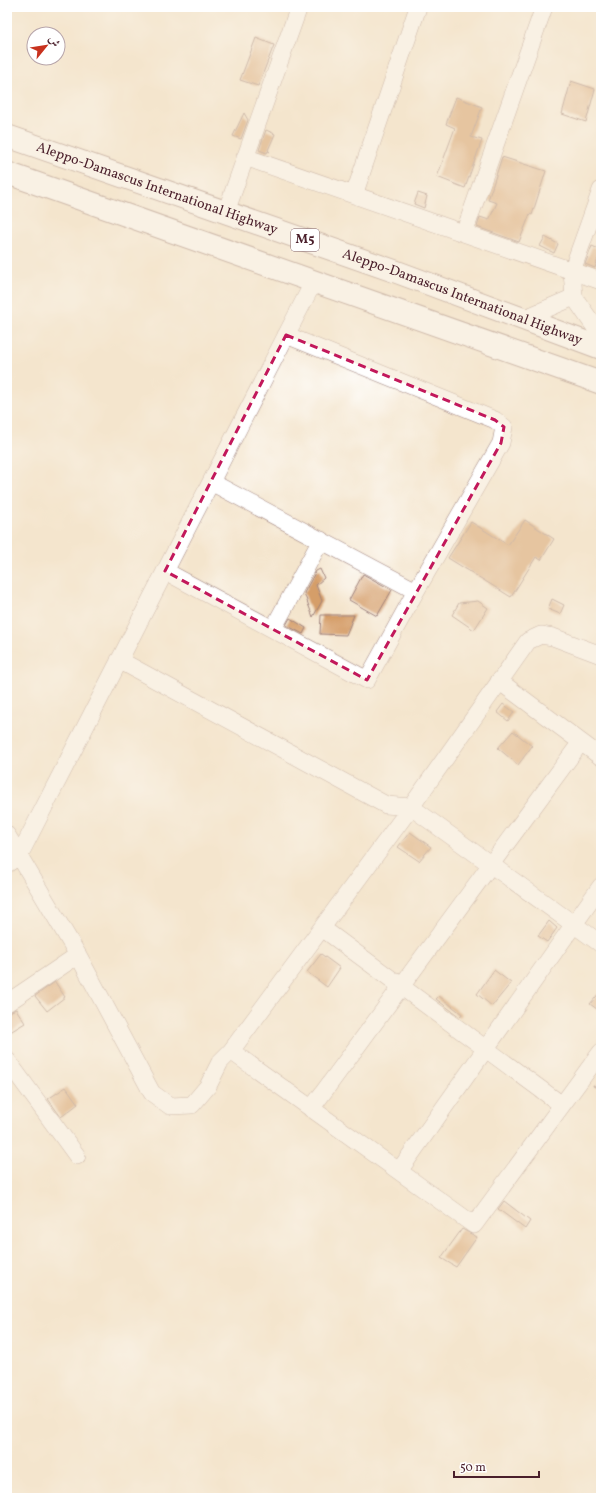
<svg xmlns="http://www.w3.org/2000/svg" width="608" height="1505" font-family="Vollkorn,Amiri,serif">
	<rect width="100%" height="100%" fill="#fff"/>
	<filter id="ink" filterUnits="userSpaceOnUse"><feTurbulence type="fractalNoise" baseFrequency=".025" numOctaves="2"/><feDisplacementMap in="SourceGraphic" scale="8" xChannelSelector="R" yChannelSelector="G"/><feConvolveMatrix kernelMatrix="1 2 1 2 8 2 1 2 1" color-interpolation-filters="sRGB"/></filter>
	<filter id="wash" filterUnits="userSpaceOnUse"><feTurbulence type="fractalNoise" baseFrequency=".012" numOctaves="4" result="noise"/><feDisplacementMap in="SourceGraphic" scale="16" xChannelSelector="R" yChannelSelector="G"/><feGaussianBlur stdDeviation="0.9" result="paint"/><feColorMatrix in="noise" values="0 0 0 0 0 0 0 0 0 0 0 0 0 0 0 0 0 1.4 0 .05"/><feComposite in="paint" operator="in"/></filter>
	<g filter="url(#wash)">
		<rect width="100%" height="100%" fill="#f4e5cd"/>
		<g id="blocks">
			<path fill="#d59e69" d="M256,38L274,45L258,86L240,80Z
				M571,81L595,89L586,122L562,114Z
				M456,97L482,107L471,137L482,140L465,188L437,177L455,128L446,124Z
				M244,113L248,120L241,139L233,136Z
				M266,130L275,134L268,150L270,152L268,151L267,153L259,150Z
				M502,157L546,171L532,215L530,214L519,242L477,227L480,217L489,220L497,203L488,200Z
				M418,193L427,196L424,208L414,204Z
				M545,237L558,244L554,253L540,246Z
				M592,246L601,250L595,268L585,264Z
				M525,520L554,539L541,560L536,557L511,597L448,558L471,522L508,545Z
				M320,569L324,578L316,585L322,601L313,617L304,593L316,571Z
				M363,574L392,590L377,616L349,600Z
				M552,599L564,605L560,614L548,609Z
				M478,601L488,608L474,630L452,615L459,603Z
				M321,615H354L346,635L320,634Z
				M290,618L306,628L303,634L286,625Z
				M503,704L514,712L508,721L497,712Z
				M513,731L532,746L518,765L498,748Z
				M410,832L431,847L419,861L398,847Z
				M549,921L557,928L547,942L538,936Z
				M321,954L340,968L327,987L307,972Z
				M494,970L511,983L492,1006L477,994Z
				M55,982L65,997L47,1011L35,996Z
				M601,991V1012L590,1004Z
				M439,996L462,1014L460,1017L436,999Z
				M16,1009L25,1023L7,1034V1013Z
				M66,1087L78,1104L61,1117L48,1099Z
				M504,1201L530,1221L525,1229L498,1209Z
				M462,1229L477,1237L456,1267L441,1258Z"/>
		</g>
	</g>
	<g filter="url(#ink)">
		<use href="#blocks" fill-opacity="0" stroke="#9f827c" stroke-width="1"/>
		<g fill="none" stroke-linecap="round" stroke-linejoin="round">
			<g stroke="#9f827c" stroke-width="18">
				<path id="minor" d="M245,157L601,281
					M354,195L418,7
					M226,212L299,7
					M464,233L544,7
					M574,297L572,271L601,190
					M523,319L574,297L601,336
					M286,335L495,420L504,427L501,443L416,591
					M165,571L367,680L416,591L211,482
					M273,629L321,540
					M119,660L386,805L411,807L601,944
					M499,681L601,757
					M7,835L78,955L152,1093L170,1106L192,1105L208,1086L220,1062L231,1051L411,807L528,641L541,635L553,637L601,655
					M7,864L19,856L314,281
					M322,928L562,1105
					M7,1003L78,955
					M231,1051L474,1225L601,1052
					M7,1060L77,1156
					M311,1109L581,742
					M399,1171L601,886"/>
			</g>
			<g stroke="#9f827c" stroke-width="24">
				<g id="highway">
					<path id="s1" d="M7,136L397,272L601,348"/>
					<path d="M7,173L601,383"/>
				</g>
			</g>
			<path stroke="#9f827c" stroke-width="2" stroke-dasharray="3 3" stroke-linecap="butt" d="M593,1085L601,1092"/>
			<use href="#minor" stroke="#fff" stroke-width="17"/>
			<use href="#highway" stroke="#fff" stroke-width="22"/>
		</g>
	</g>
	<path d="M0 0H608V1505H0ZM286,335L495,420L504,427L501,443L367,680L165,571Z" fill="#f4e5cd" fill-opacity=".55" fill-rule="evenodd"/>
	<path fill="none" stroke="#c2185b" stroke-width="3" stroke-dasharray="8 5" stroke-linejoin="round" d="M286,335L495,420L504,427L501,443L367,680L165,571Z"/>
	<g text-anchor="middle" dominant-baseline="central" stroke-width="3" stroke-linejoin="round" paint-order="stroke">
		<rect fill="#fff" stroke="#80626b" stroke-width="1" x="291" y="229" width="28" height="22" rx="3"/>
		<g font-size="13" font-weight="bold" fill="#4a1f2b">
			<text x="305" y="240">M5</text>
		</g>
		<g font-size="14" fill="#4a1f2b" stroke="#fff">
			<text stroke="none"><textPath href="#s1" startOffset="159">Aleppo-Damascus International Highway</textPath></text>
			<text stroke="none"><textPath href="#s1" startOffset="483">Aleppo-Damascus International Highway</textPath></text>
		</g>
	</g>
	<rect width="608" height="1505" fill="none" stroke="#fff" stroke-width="24"/>
	<g transform="translate(46 46) rotate(60)"><circle r="19" fill="#ffffff" stroke="#b7a5aa"/>
	<path d="M0-3L7 15L0 10L-7 15Z" fill="#c8321e"/>
	<text y="-6" font-size="11" font-weight="bold" text-anchor="middle" fill="#4a1f2b">ش</text>
	</g>
	<path d="M454 1471v6h85v-6" fill="none" stroke="#4a1f2b" stroke-width="2"/>
	<text x="460" y="1471" font-size="12" fill="#4a1f2b" stroke="#ffffff" stroke-width="3" paint-order="stroke">50 m</text>
</svg>
